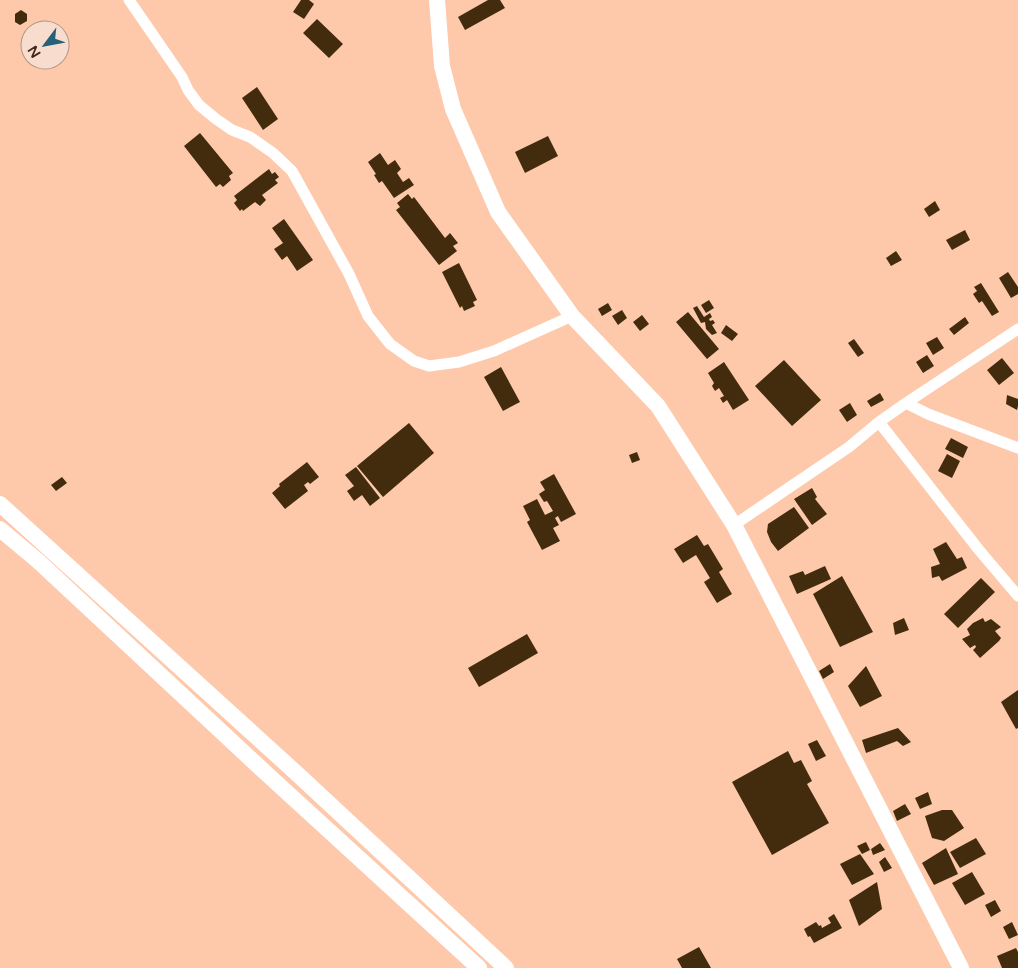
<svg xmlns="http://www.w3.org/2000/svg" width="1018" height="968" font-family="'Varela Round',sans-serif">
	<rect width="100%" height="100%" fill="#fec8aa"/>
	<path fill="#432c0e" d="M301,0H309L314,4L304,19L293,12Z
		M488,0H500L505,8L465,30L458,17Z
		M21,10L27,14V21L20,25L15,22V14Z
		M317,19L343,44L329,58L303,33Z
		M257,87L278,119L263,130L242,98Z
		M200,133L233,173L229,176L231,180L223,187L220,184L216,187L184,146Z
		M548,136L558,156L525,173L515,152Z
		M380,153L388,165L395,160L401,169L397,173L403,182L409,178L414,185L394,198L382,181L379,183L374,175L376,174L368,162Z
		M269,169L272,174L275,172L279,177L275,180L278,183L262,195L266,200L260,206L255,202L243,211L242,209L240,211L234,203L237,200L234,196Z
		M408,194L412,199L414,197L445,238L450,233L458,243L453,246L457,251L439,265L396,210L400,207L397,203Z
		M935,201L940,210L929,217L924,209Z
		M284,219L313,260L297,271L287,256L282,260L274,249L283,243L272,228Z
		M965,230L970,240L952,250L946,240Z
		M896,251L902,260L891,266L886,258Z
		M459,263L477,300L473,302L475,306L464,311L462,306L460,308L442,272Z
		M1008,272L1018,287V294L1011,298L999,278Z
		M981,283L999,312L992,316L982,301L979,303L973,294L977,291L974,287Z
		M709,300L714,308L706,313L701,305Z
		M608,303L612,310L602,316L598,309Z
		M697,306L704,317L710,313L712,317L709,319L710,321L713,320L715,323L712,325L717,333L712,335L706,329L705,322L701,323L693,308Z
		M622,310L627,318L618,325L612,316Z
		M688,312L719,349L707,359L676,322Z
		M642,315L649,324L640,331L633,322Z
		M965,317L969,323L954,335L949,329Z
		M726,325L738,334L732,341L721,333Z
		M937,337L944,348L933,355L926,343Z
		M854,339L864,353L858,357L848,343Z
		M927,355L934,366L923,373L916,362Z
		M1002,358L1014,373L999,385L987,370Z
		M784,360L821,400L792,426L755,386Z
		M724,362L749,400L733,410L727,400L723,403L720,398L724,396L719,388L715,391L712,386L714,383L708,373Z
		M501,367L520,402L503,411L484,377Z
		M880,393L884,400L871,407L867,401Z
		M1007,395L1018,399V406L1017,410L1006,404Z
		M850,403L857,415L847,422L839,410Z
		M409,423L434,453L383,497L357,466Z
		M951,438L968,447L963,458L945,449Z
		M637,452L640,460L632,463L629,455Z
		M947,454L960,461L952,478L938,471Z
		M307,462L319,477L310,484L308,482L304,485L308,491L285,509L272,493L280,486L279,484Z
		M356,467L380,498L370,506L362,495L354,501L347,491L354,486L345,475Z
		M554,474L576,514L561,522L558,516L555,518L559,525L553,528L560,541L542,550L527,522L530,520L523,506L537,499L545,515L553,511L547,501L544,502L539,494L545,490L540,482Z
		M62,477L67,483L56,491L51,485Z
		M812,488L817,497L815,499L827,514L812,525L794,499Z
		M794,507L809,528L778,551L771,542L767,532L768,524Z
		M697,535L704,546L708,544L723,569L719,572L732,594L717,603L704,582L710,578L696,555L683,563L674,549Z
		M946,542L957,559L962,557L967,568L942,581L939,576L932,578L931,567L940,564L933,549Z
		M825,566L831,579L797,594L789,576L803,571L805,575Z
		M842,576L873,632L840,647L813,594Z
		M981,578L995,592L958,628L944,614Z
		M904,618L909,630L895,635L893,623Z
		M983,618L985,622L991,619L1001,627L995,631L1001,638L999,641L980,658L973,650L976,647L975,645L970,648L962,639L970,635L967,629L973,623Z
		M527,634L538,653L479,687L468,668Z
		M830,664L834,672L823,679L819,671Z
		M866,666L882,696L860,707L848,686Z
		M1018,690V728L1016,729L1001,702Z
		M898,728L911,742L903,746L897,741L866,753L862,740Z
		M817,740L826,756L816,761L808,744Z
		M788,751L794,763L801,760L812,781L807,784L829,823L772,855L732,782Z
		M928,792L932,804L920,809L915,798Z
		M905,804L911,814L897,821L893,811Z
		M942,810H952L964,828L944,841L932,838L925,816Z
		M976,838L986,854L960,868L950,852Z
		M866,842L870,850L862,854L857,846Z
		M880,843L885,850L873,855L871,849Z
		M946,848L958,874L934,885L922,863Z
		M860,854L874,874L852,885L840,864Z
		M885,857L892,868L884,872L879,862Z
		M972,872L985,894L965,905L952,883Z
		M877,882L882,909L859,926L849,900Z
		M995,900L1001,911L991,917L985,905Z
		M834,914L842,928L814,943L810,936L808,937L804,929L816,922L819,926L821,925L822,928L831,923L828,918Z
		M1012,922L1018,935L1009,939L1003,927Z
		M699,947L711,968H682L677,959Z
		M1016,948L1018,952V968H1002L997,956Z"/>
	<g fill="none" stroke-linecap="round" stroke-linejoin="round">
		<path stroke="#fff" stroke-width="11" d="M129,0L182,77L188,90L199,105L216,119L232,130L250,137L273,153L292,171L349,274L368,316L390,344L414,361L429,366L459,362L494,351L572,316
			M906,403L928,414L1018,448
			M879,422L979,550L1018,596
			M734,525L849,447L879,422L906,403L1018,329"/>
		<path stroke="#fff" stroke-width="16" d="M437,0L442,66L453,109L498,212L572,316L658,406L734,525L961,968
			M0,504L293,770L506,968
			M0,529L38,561L268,775L479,968"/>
	</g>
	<g transform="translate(45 45) rotate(238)"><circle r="24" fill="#f8dccd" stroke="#b09586"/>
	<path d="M0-4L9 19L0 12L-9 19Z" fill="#266079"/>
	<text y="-8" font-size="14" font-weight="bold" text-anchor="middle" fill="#442a1c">N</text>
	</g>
</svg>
